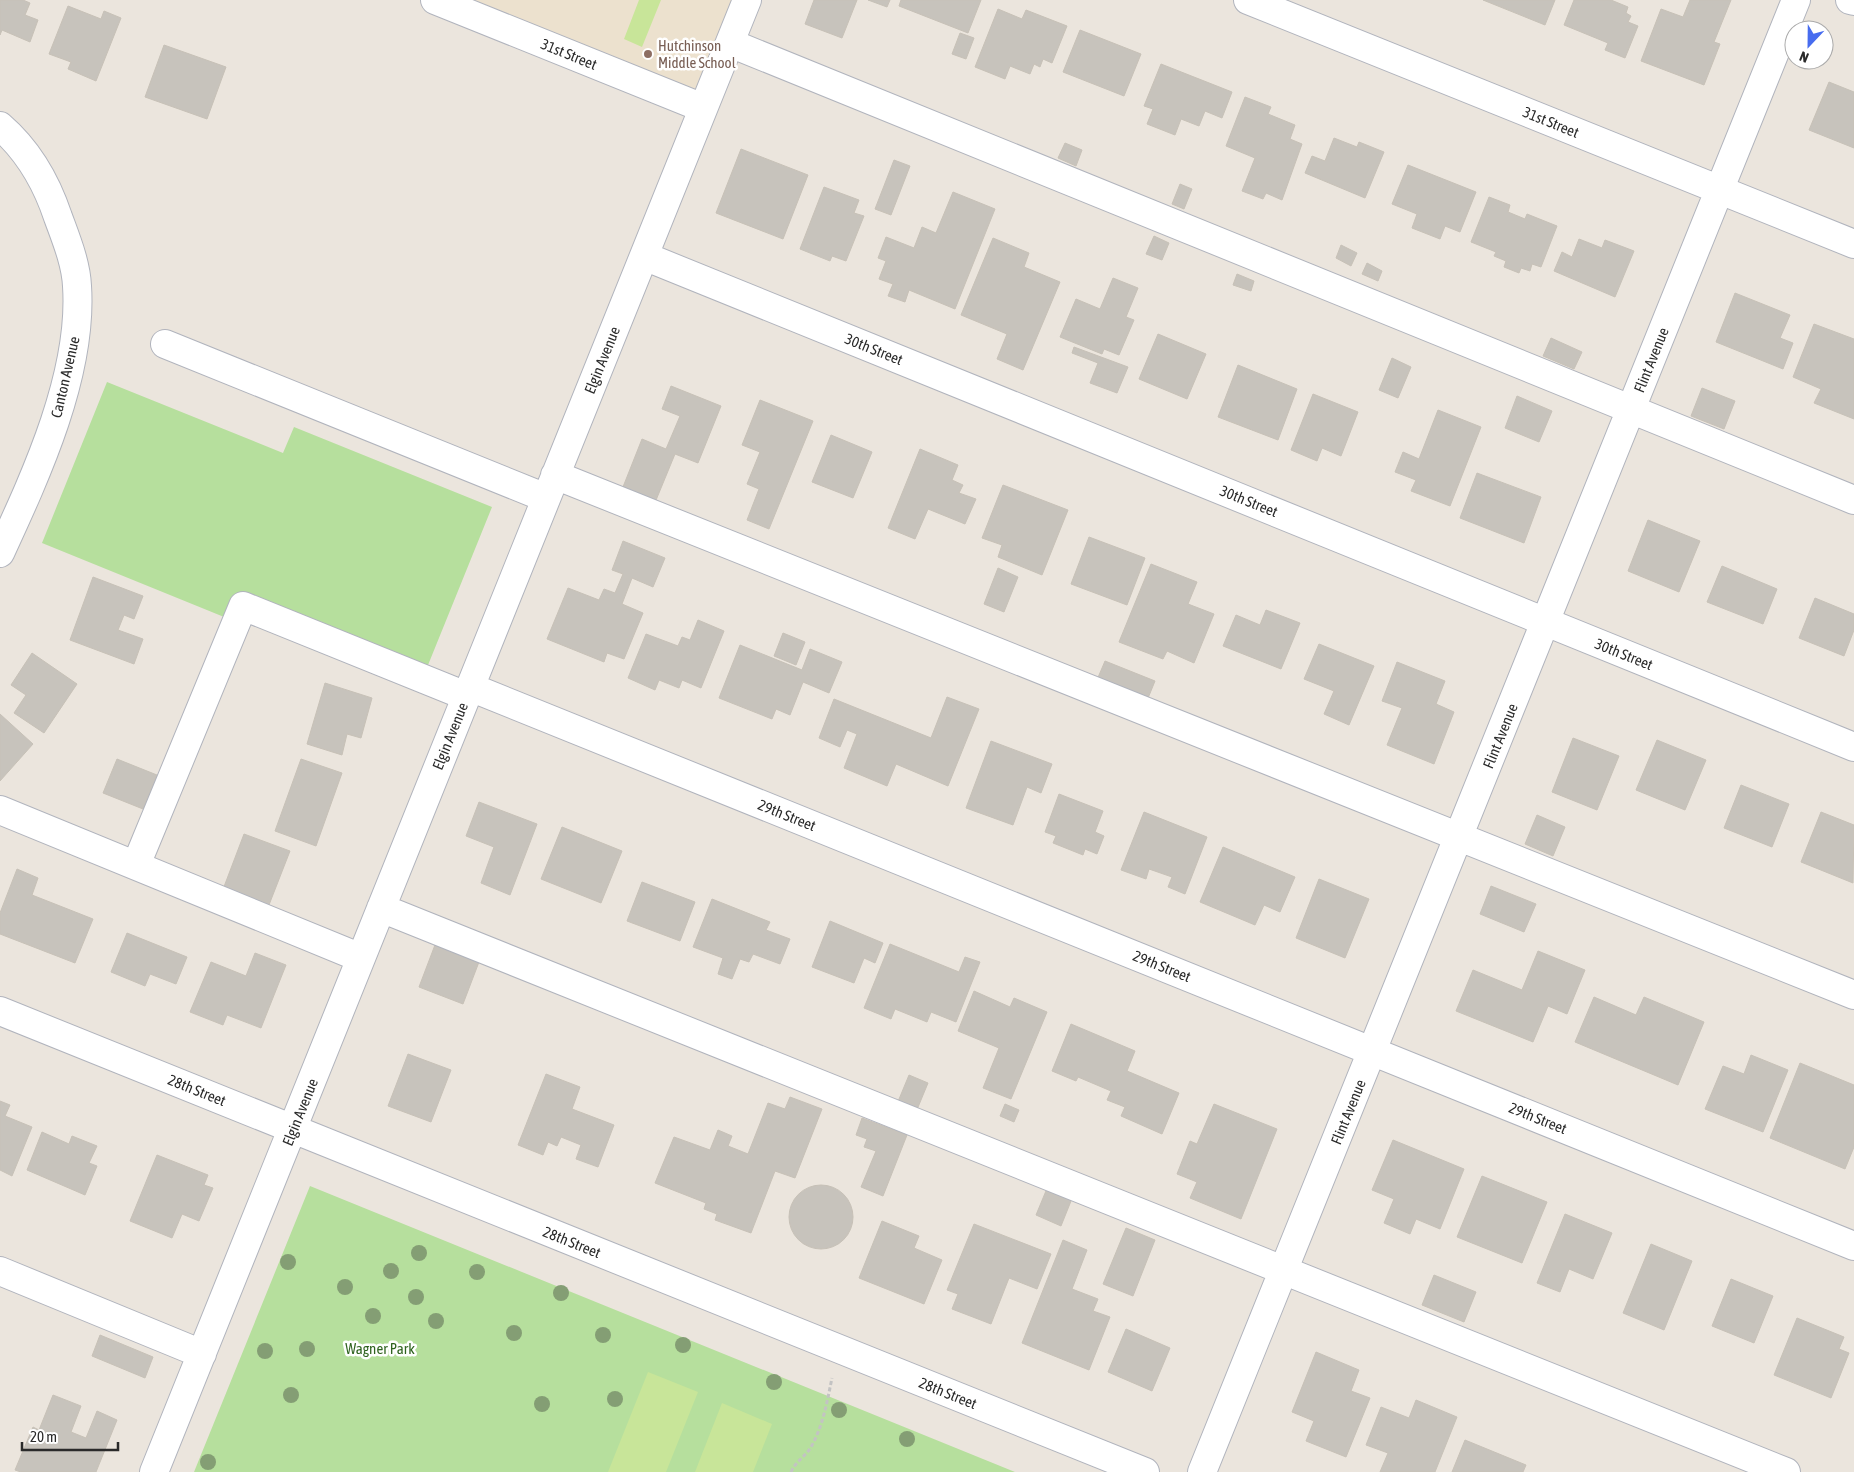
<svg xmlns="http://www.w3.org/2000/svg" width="1854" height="1472" font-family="'Asap Condensed',sans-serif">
	<rect width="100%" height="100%" fill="#ebe5dd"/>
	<path fill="#ece1ce" d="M435,0H748L703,108Z"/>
	<path fill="#b6df9d" d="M107,382L283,453L294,427L492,507L426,670L239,594L229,619L42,543Z
		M310,1186L1015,1472H194Z"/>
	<path fill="#c8e599" d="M639,0H661L642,47L624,39Z
		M648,1372L698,1392L666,1472H608Z
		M722,1403L772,1424L753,1472H695Z"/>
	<path fill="#c7c3bc" stroke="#c7c1b7" d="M0,0H23L30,3L25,15L38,20L30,42L2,30L0,35Z
		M814,0H857L842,38L805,24Z
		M868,0H890L887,7Z
		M901,0H981L968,33L899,6Z
		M1483,0H1555L1545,25Z
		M1574,0H1611L1628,7L1626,13L1631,16L1628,22L1638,26L1625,58L1605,50L1608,43L1564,25Z
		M1690,0H1731L1714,42L1720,44L1704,85L1641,61L1661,9L1683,17Z
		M68,6L101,19L104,11L121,18L96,81L68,69L71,62L49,54Z
		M998,9L1022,19L1026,10L1067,26L1052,63L1043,59L1040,67L1034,64L1030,74L1010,66L1005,79L975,67Z
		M1080,30L1141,54L1124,96L1063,72Z
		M960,33L974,38L966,59L952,54Z
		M164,45L226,67L207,119L145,97Z
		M1161,64L1232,92L1222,118L1205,111L1199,126L1181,119L1175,135L1147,124L1153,109L1144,106Z
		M1829,82L1854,92V148L1809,130Z
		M1245,97L1271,107L1268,114L1295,125L1290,139L1302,144L1282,200L1266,193L1263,199L1242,191L1255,158L1226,146Z
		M1334,138L1357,147L1359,142L1384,152L1365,198L1305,173L1312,156L1325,161Z
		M1065,143L1082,150L1076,166L1058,158Z
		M741,149L808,175L783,239L716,213Z
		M894,160L910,166L891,215L875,209Z
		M1408,165L1476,192L1460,232L1445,226L1440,239L1412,228L1417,214L1392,204Z
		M1180,184L1192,189L1184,209L1172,204Z
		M824,187L859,200L854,213L864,216L846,261L832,256L830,261L800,249Z
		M953,192L995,209L955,309L909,290L905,302L888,296L893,284L879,279L886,261L878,258L886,237L914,248L922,227L936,233Z
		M1489,197L1510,205L1508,212L1525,219L1527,214L1557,226L1541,267L1532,264L1530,271L1521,268L1519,273L1504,267L1506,261L1494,256L1496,252L1471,242Z
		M1154,236L1169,243L1162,260L1146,254Z
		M993,238L1029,253L1024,267L1060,282L1023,370L997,359L1007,334L961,315Z
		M1579,239L1602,248L1605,240L1634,251L1615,297L1554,271L1562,252L1572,257Z
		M1341,245L1357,253L1351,266L1336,258Z
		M1367,263L1382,271L1378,281L1362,274Z
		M1237,274L1254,281L1251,291L1233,285Z
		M1113,278L1138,288L1126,317L1134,320L1119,355L1104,349L1102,354L1060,337L1076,299L1100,309Z
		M1735,293L1790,315L1780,338L1793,343L1783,369L1716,342Z
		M1814,324L1854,339V419L1814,403L1821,389L1793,377Z
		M1158,334L1206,354L1187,399L1139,379Z
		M1551,338L1582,352L1574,369L1543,356Z
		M1074,347L1128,367L1117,393L1090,383L1098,363L1072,353Z
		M1392,358L1411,367L1398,398L1379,390Z
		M1238,365L1297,389L1278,440L1218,417Z
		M671,386L721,406L698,463L675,454L654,505L621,492L642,439L666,449L680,416L662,409Z
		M1702,388L1735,401L1724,429L1691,416Z
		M1313,394L1358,412L1341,456L1322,448L1317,461L1291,450Z
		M1517,396L1552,411L1539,442L1505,428Z
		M760,400L813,421L769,529L747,520L759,489L747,484L760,452L742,445Z
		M1438,410L1481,427L1450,506L1411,491L1416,480L1395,472L1403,452L1419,459Z
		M831,435L872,452L853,498L812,482Z
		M920,449L958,465L952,480L963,485L959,493L976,499L965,524L928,509L915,539L888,528Z
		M1477,473L1541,497L1524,543L1460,518Z
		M1003,485L1068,510L1042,575L998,557L1002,545L982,538Z
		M1648,520L1700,541L1679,592L1628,571Z
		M1089,537L1145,558L1127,605L1071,584Z
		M623,541L665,558L653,587L632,578L622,604L643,613L624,659L607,653L604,662L547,639L568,588L599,600L604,589L615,593L623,574L612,570Z
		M1151,564L1197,582L1188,604L1214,614L1194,663L1167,651L1163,659L1119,642Z
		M1722,566L1777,589L1763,624L1707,602Z
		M998,568L1018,577L1004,612L984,604Z
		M93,577L143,596L134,619L124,615L118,630L143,639L134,664L70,640Z
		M1815,598L1854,614V630L1844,656L1799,638Z
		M1266,610L1300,623L1281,669L1223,646L1236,615L1260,625Z
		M698,620L724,631L701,688L682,680L679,688L659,680L655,690L628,678L646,634L678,646L682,637L690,640Z
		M783,633L805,642L796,665L774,656Z
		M1319,644L1374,666L1349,725L1324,714L1334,691L1304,679Z
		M740,645L802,670L810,649L842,662L829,693L803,682L790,715L776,709L772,719L719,698Z
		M32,653L77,684L44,733L14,713L26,695L11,685Z
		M1105,661L1155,681L1144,708L1094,687Z
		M1397,662L1445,681L1436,704L1454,712L1434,764L1387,745L1402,708L1382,701Z
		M325,683L372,698L361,738L347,734L342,755L307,744Z
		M947,697L979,709L948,786L896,764L887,786L844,768L857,734L847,730L840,747L819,738L834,699L931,738Z
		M0,714L33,744L0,781Z
		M1573,738L1619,756L1597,810L1552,792Z
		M1657,740L1706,760L1685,810L1636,790Z
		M991,741L1052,764L1041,793L1027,787L1013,825L966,808Z
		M117,759L157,775L143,809L103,793Z
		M301,759L342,773L316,846L275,831Z
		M1741,785L1789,804L1772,847L1724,828Z
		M1059,794L1103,811L1095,832L1104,836L1097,854L1085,849L1083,855L1053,843L1056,836L1045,832Z
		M479,802L537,824L510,895L481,883L494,847L466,836Z
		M1144,812L1207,837L1185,894L1168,887L1172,877L1149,869L1146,879L1121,870Z
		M1821,812L1854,825L1853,883L1801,862Z
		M1537,815L1565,827L1553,856L1525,844Z
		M562,827L622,851L601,903L541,879Z
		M244,834L290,851L267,910L222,892Z
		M1223,847L1295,877L1280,912L1264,905L1255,925L1200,902Z
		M17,869L38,878L32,895L93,919L75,963L0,934V913Z
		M1319,879L1369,899L1345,958L1296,938Z
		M642,882L695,902L680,941L627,921Z
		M1491,886L1536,904L1524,932L1480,914Z
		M712,899L770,922L766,930L790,939L780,964L753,954L749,962L740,959L732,979L718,974L723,958L693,947Z
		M830,921L883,943L875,963L864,958L854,983L812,967Z
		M127,933L187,957L176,984L150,974L145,986L111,972Z
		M438,937L482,954L463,1004L419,987Z
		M890,944L959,972L965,957L980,962L956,1022L931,1012L927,1022L895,1009L891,1019L864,1008Z
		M1538,951L1585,970L1567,1014L1548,1006L1533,1042L1456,1011L1473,970L1522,990Z
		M255,953L286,965L261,1028L227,1015L223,1025L190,1012L211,962L246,976Z
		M974,991L1010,1007L1014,998L1047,1012L1011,1099L983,1088L999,1048L958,1031Z
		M1594,997L1636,1015L1644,997L1704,1022L1678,1085L1575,1042Z
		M1071,1024L1135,1051L1127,1071L1179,1093L1162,1134L1121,1116L1125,1107L1107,1100L1111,1091L1078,1077L1076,1081L1052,1071Z
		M408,1054L451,1070L431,1122L388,1106Z
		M1751,1055L1788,1070L1763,1132L1705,1109L1723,1066L1744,1074Z
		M1800,1063L1854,1085V1147L1845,1169L1770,1138Z
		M546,1074L580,1087L572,1109L614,1125L598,1167L576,1159L581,1145L561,1137L557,1146L548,1142L543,1155L518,1145Z
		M909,1075L928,1083L916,1112L897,1104Z
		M790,1097L822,1109L795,1178L775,1171L751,1233L715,1220L717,1214L704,1209L706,1203L655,1183L674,1137L710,1150L718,1130L732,1136L728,1146L748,1154L768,1103L785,1109Z
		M0,1101L10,1105L5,1116L32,1127L12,1176L0,1170Z
		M1005,1104L1019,1110L1014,1122L1000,1116Z
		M1214,1104L1277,1129L1241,1219L1190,1198L1197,1182L1177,1174L1190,1141L1197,1144Z
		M862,1118L907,1135L883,1196L861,1187L876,1151L864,1147L867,1139L856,1135Z
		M42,1132L69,1144L72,1136L97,1146L89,1163L97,1166L85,1195L27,1170Z
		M1393,1140L1464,1169L1440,1229L1416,1219L1410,1234L1384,1223L1394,1199L1372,1190Z
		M157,1155L208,1175L204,1185L213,1188L199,1221L182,1214L172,1238L130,1221Z
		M1482,1176L1547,1202L1522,1263L1457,1237Z
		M789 1217a32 32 0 1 1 64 0a32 32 0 1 1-64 0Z
		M1048,1186L1073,1196L1061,1226L1036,1215Z
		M1565,1214L1612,1233L1593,1279L1569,1269L1560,1292L1537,1283Z
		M882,1221L919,1236L914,1248L942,1260L924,1304L859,1278Z
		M974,1224L1051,1254L1037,1289L1009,1278L991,1324L952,1309L958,1294L947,1290Z
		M1126,1228L1155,1240L1133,1296L1103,1284Z
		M1063,1240L1087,1250L1072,1289L1098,1299L1093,1311L1110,1317L1089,1370L1022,1343Z
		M1651,1244L1692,1261L1664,1330L1623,1313Z
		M1434,1275L1476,1292L1464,1322L1422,1305Z
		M1731,1279L1773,1296L1754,1343L1712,1326Z
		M1797,1318L1844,1337L1839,1349L1849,1353L1831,1398L1774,1375Z
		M1126,1329L1170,1348L1152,1391L1108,1372Z
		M100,1335L153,1357L145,1378L92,1356Z
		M1316,1352L1359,1370L1351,1391L1370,1398L1346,1457L1306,1441L1314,1421L1292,1412Z
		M53,1395L81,1406L71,1432L86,1438L97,1411L117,1420L96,1472H21L15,1470L33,1427L39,1430Z
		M1416,1400L1457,1417L1435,1472H1380L1388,1453L1366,1445L1381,1407L1409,1418Z
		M1465,1440L1526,1465L1523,1472H1452Z"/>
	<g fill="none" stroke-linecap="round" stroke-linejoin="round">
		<g stroke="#b1b4bd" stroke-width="30">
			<path id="minor" d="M435,0L703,108
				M1248,0L1854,244
				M1850,0L1854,1
				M730,43L1854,500
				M0,126C29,151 46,181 58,217C66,239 76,263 77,286C83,374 36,475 0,553
				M644,256L1854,747
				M165,344L546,498
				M555,475L1854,995
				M470,687L1854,1246
				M0,810L361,958
				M136,865L243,606L466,696
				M381,908L1786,1472
				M0,1011L1145,1472
				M0,1271L202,1354
				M154,1472L747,0
				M1202,1472L1796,0"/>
		</g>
		<path stroke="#c3c3c3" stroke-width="3" stroke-dasharray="4 2.5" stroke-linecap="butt" d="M791,1472C796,1461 805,1457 811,1447C823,1426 827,1402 832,1378"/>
		<use href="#minor" stroke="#fff" stroke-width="28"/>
	</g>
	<g fill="#849e74">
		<circle cx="419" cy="1253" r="8"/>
		<circle cx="288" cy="1262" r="8"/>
		<circle cx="391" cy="1271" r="8"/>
		<circle cx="477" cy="1272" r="8"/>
		<circle cx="345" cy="1287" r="8"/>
		<circle cx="561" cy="1293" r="8"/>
		<circle cx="416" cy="1297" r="8"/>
		<circle cx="373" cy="1316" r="8"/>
		<circle cx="436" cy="1321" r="8"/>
		<circle cx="514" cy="1333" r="8"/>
		<circle cx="603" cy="1335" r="8"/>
		<circle cx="683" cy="1345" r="8"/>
		<circle cx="307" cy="1349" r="8"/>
		<circle cx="265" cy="1351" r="8"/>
		<circle cx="774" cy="1382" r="8"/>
		<circle cx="291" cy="1395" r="8"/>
		<circle cx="615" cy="1399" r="8"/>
		<circle cx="542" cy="1404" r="8"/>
		<circle cx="839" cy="1410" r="8"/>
		<circle cx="907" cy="1439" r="8"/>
		<circle cx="208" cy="1462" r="8"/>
	</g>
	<circle fill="#8d6e63" stroke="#fff" stroke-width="2" cx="648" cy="54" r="5"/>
	<g text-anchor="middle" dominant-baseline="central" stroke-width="5" stroke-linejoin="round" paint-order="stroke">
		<g font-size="15" fill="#785e54" stroke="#fff" text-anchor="start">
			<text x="658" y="45">Hutchinson<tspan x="658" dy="17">Middle School</tspan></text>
		</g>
		<g font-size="15" fill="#2a2a2a" stroke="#fff">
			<text transform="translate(569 54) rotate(22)">31st Street</text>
			<text transform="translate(1551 122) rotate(22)">31st Street</text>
			<text transform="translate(874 349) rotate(22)">30th Street</text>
			<text transform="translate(602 360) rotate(-68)">Elgin Avenue</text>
			<text transform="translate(1651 360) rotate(-68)">Flint Avenue</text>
			<text transform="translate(65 377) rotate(-77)">Canton Avenue</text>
			<text transform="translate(1249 501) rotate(22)">30th Street</text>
			<text transform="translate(1624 654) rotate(22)">30th Street</text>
			<text transform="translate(450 736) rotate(-68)">Elgin Avenue</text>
			<text transform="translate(1500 736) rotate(-68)">Flint Avenue</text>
			<text transform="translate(787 815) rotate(22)">29th Street</text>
			<text transform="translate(1162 966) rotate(22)">29th Street</text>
			<text transform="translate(197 1090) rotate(22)">28th Street</text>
			<text transform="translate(300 1112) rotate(-68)">Elgin Avenue</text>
			<text transform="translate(1348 1112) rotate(-68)">Flint Avenue</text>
			<text transform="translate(1538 1118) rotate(22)">29th Street</text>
			<text transform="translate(572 1242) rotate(22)">28th Street</text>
			<text transform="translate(948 1393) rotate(22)">28th Street</text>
		</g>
		<g font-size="15" fill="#2f631f" stroke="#fff">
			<text x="380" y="1348">Wagner Park</text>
		</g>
	</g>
	<g transform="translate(1809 45) rotate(202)"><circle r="24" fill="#ffffff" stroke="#aaaaaa"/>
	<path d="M0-4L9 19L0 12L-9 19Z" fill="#476cef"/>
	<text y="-8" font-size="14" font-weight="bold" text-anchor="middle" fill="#2a2a2a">N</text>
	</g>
	<path d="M22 1442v8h96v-8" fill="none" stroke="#2a2a2a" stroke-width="2.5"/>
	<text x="30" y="1442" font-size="15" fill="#2a2a2a" stroke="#ffffff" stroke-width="4" paint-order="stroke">20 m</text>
</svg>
